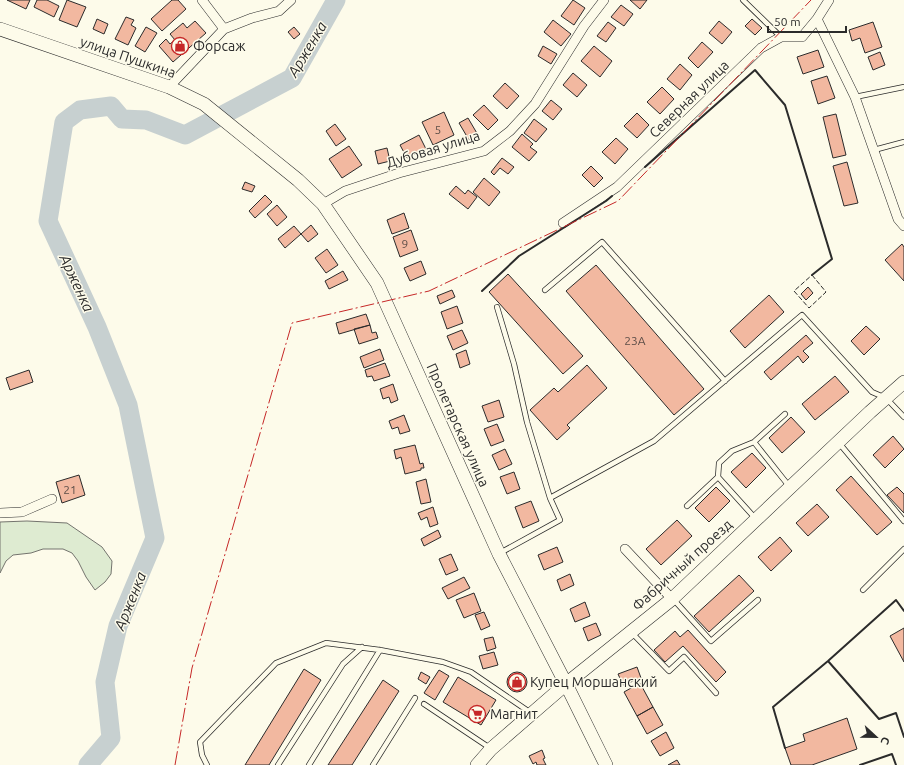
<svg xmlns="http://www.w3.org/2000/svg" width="904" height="765" font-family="Ubuntu,sans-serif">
	<rect width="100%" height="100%" fill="#fdfbea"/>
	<path fill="#deebd1" stroke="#74746e" d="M27,521L67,523L102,547L112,561L111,574L105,582L95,590L86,577L78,561L72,553L63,549H43L31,553L13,555L6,561L0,573V522Z"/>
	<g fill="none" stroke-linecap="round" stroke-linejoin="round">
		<path stroke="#c7d0d0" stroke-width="19" d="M88,765L111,738L105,682L118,626L155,538L128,405L97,327L48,221L64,122L80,110L111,106L122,119L146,120L185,135L292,78L336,0"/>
	</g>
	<path fill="#f2b8a0" stroke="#2b2b2b" d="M7,0H30L26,9Z
		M37,0H47L59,6L54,17L34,7Z
		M67,0L86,7L77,27L59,20Z
		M172,0H178L186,9L162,31L151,19Z
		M573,0L585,8L574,25L561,16Z
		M630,0H647L640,9Z
		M621,5L633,14L624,26L611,17Z
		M126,17L134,20L131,25L136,28L128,45L115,39Z
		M97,19L108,24L104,34L93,29Z
		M752,19L762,28L755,35L745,26Z
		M553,20L571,34L561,46L544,32Z
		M195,21L206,33L173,62L159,46L166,39L170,44L175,40L170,34L183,23L187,28Z
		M719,21L732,32L722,44L709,33Z
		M608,22L616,28L606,42L597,36Z
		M873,22L882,47L865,53L860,38L852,41L849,30Z
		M146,27L157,33L145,52L135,46Z
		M294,27L300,34L294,39L288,32Z
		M702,42L713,52L698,68L688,58Z
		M543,46L557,54L551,64L538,56Z
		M594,46L612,61L600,77L581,61Z
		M818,50L824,67L803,74L797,57Z
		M880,52L885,65L873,70L868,57Z
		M680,64L692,75L680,90L667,79Z
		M573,73L587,85L577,97L563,85Z
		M827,76L835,98L818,104L811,81Z
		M505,83L519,96L507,109L493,96Z
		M662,87L674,99L660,114L647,102Z
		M551,100L562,109L553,120L542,111Z
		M484,105L498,120L488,130L473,115Z
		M444,112L454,135L433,145L422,122Z
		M637,113L649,125L637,138L624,126Z
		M836,114L846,155L833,158L823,117Z
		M468,118L478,135L469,140L459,123Z
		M534,119L547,129L536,142L524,133Z
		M335,124L346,139L336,146L326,131Z
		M522,134L533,144L530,147L537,152L529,161L512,147Z
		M419,135L426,149L407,158L400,145Z
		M616,138L628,149L615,164L602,152Z
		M349,146L362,165L342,178L329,159Z
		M387,148L390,161L378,164L375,151Z
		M502,158L514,167L508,174L500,168L494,175L491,172Z
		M847,162L858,203L844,206L833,166Z
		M591,166L603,178L594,187L582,175Z
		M484,178L500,192L489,206L473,192Z
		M245,182L255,186L252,192L242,189Z
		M456,186L465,194L468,190L477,197L468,209L449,194Z
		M265,195L272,202L255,218L249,211Z
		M277,205L287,217L277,226L267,214Z
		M404,213L409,228L392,234L387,220Z
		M311,225L318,234L308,242L301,234Z
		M294,226L301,234L285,248L278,239Z
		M411,230L418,250L400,257L393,237Z
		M902,244L904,247V281L885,260Z
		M327,249L338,265L326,273L315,258Z
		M421,261L426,274L410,281L404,268Z
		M596,265L704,389L674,415L566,291Z
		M343,271L348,280L329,289L325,281Z
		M508,274L583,356L563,374L489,292Z
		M808,287L813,293L806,300L801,294Z
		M452,290L455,297L440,304L437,296Z
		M769,295L784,312L745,348L730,331Z
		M457,306L463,323L447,329L441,312Z
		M366,314L370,325L339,334L336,323Z
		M370,325L372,333L376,332L378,338L359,344L354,329Z
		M866,326L880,339L864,355L851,341Z
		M462,330L468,343L453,350L447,336Z
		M806,335L813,343L803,351L809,357L803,363L798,356L771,380L764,372Z
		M380,349L384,360L364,368L360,357Z
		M466,350L470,364L460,368L456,354Z
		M385,363L390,376L374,381L372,376L367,377L365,370Z
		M587,365L607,388L567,425L570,428L557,440L530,410L554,388L558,392Z
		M29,370L33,382L10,390L6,378Z
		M835,376L849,392L815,420L802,404Z
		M393,384L398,400L391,403L389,397L383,399L380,389Z
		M499,400L504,417L488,422L482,406Z
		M404,415L410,431L400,434L398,427L392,429L389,421Z
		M791,417L805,432L782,453L769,438Z
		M497,424L504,441L491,446L484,429Z
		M893,436L904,449L885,468L873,455Z
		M415,445L420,464L423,463L424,468H421V470L405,474L401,457L396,459L394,450Z
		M505,449L512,464L499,470L492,455Z
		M752,453L766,468L746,488L731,472Z
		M514,472L520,489L507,494L500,477Z
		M79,475L85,495L62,503L56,482Z
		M851,476L892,522L877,535L836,490Z
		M426,479L431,502L421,504L416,482Z
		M716,487L730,501L709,522L695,508Z
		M897,487L904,494V513L887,495Z
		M531,501L539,521L523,528L515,507Z
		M817,504L829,517L808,536L796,523Z
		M433,507L438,524L430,527L427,517L421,520L418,513Z
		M677,520L692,536L661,565L646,549Z
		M438,530L441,537L424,546L421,539Z
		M780,537L792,551L771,571L758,557Z
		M557,547L563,562L544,570L538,555Z
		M451,554L458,570L446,575L439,559Z
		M570,574L574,585L561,591L557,580Z
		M739,575L754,591L709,632L694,616Z
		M464,577L470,588L448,599L442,588Z
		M474,593L481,611L464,618L456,600Z
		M585,602L590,616L575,622L570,609Z
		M484,612L490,626L481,630L475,615Z
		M596,623L601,635L588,641L583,628Z
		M904,628V662L890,636Z
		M688,630L726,672L716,682L683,646L665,662L654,650L675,631L680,637Z
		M493,637L496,648L487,651L484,639Z
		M494,652L498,665L483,669L479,656Z
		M637,667L641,678L623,685L618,674Z
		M304,669L321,680L269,765H245Z
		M439,670L449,676L435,700L424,693Z
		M421,672L430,677L426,684L418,679Z
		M507 682a10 10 0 1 1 20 0a10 10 0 1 1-20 0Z
		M458,677L496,700L481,725L443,702Z
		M383,680L399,691L352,765H328Z
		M640,683L653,707L637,716L624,692Z
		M653,707L663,725L647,734L637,716Z
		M847,718L857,749L812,765H791L785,748L805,741L803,734Z
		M666,732L674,748L660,756L651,741Z
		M542,750L545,758L543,759L546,765H537L536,762L533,764L529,756Z
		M677,760L680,765H668Z"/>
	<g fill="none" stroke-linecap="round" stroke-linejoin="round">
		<g stroke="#2b2b2b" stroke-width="6">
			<path id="lane" d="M743,0L781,37
				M855,97L904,87
				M874,150L904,142
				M545,290L602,242L725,381
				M497,307L514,364L527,422L550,498
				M754,442L789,486
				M839,443L904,521
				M718,477L755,518
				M687,506L718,477L719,463L732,451L754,442L785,414
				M500,553L560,520L550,498L654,441L802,315L872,392L886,398L904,417
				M863,590L904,549
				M674,600L711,641L758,600
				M632,633L669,671L684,657L716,693
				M424,704L490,748
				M207,765L202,755L200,742L276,663L326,643L380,650L443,662L471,672L531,713
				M278,765L343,664L362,647
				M309,765L380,650
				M373,765L415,698"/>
		</g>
		<g stroke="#2b2b2b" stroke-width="10">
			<path id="street" d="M817,19L855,97L898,219L904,226
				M224,29L252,18L279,11L291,0
				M169,87L224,29L202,0
				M323,204L345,191L399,173L484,151L510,131L535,104L584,26L604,0
				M563,223L617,187L761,48L781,37H802L817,19L829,0
				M0,513L22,512L52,499
				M625,549L672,599"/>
		</g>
		<g stroke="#2b2b2b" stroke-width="14">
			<path id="secondary" d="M0,29L169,87L204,104L298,180L323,204L377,283L499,554L566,684L606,765
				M477,765L491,749L566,684L672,599L870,412L904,382"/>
		</g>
		<use href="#lane" stroke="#fdfbea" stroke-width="4.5"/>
		<use href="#street" stroke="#fdfbea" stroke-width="9"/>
		<use href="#secondary" stroke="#fdfbea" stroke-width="13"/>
		<path stroke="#2b2b2b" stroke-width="1" stroke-dasharray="5 2" stroke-linecap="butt" d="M812,275L826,292L809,308L794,291Z"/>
		<path stroke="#2b2b2b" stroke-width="2" d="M645,167L755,70L785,105L832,259L812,275
			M482,291L519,256L606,201L612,196
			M828,661L879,719L896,713L904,737
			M785,748L773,707L828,661L896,600L904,611
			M860,765L892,754L896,765"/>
		<path stroke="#c62828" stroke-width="1" stroke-dasharray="14 3 2 3" stroke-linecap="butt" d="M175,765L192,668L292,323L429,291L618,201L811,0"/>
	</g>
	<defs>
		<g id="shop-ring" transform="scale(0.9)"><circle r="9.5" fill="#fdfbea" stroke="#c62828" stroke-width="1.5"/><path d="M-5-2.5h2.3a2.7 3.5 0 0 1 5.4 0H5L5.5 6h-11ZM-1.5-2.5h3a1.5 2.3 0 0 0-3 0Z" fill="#c62828"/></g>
		<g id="supermarket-ring" transform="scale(0.9)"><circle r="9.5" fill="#fdfbea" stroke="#c62828" stroke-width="1.5"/><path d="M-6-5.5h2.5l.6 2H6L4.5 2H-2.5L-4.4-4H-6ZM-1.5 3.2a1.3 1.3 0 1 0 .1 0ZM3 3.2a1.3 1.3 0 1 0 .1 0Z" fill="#c62828"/></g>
	</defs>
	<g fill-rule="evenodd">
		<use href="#shop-ring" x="180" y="46"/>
		<use href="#shop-ring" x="517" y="682"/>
		<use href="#supermarket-ring" x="477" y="714"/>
	</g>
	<g text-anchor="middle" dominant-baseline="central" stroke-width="3" stroke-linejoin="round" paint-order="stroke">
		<g font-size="12" fill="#5d4e48">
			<text x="438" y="129">5</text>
			<text x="405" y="243">9</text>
			<text x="635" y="340">23А</text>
			<text x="70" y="489">21</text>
		</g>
		<g font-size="14" fill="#2b2b2b" stroke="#fdfbea" text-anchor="start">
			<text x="193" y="46">Форсаж</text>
			<text x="530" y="682">Купец Моршанский</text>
			<text x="490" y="714">Магнит</text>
		</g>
		<g font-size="14" fill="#2b2b2b" stroke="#fdfbea">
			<text transform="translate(128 57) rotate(19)">улица Пушкина</text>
			<text transform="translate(689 99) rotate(-44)">Северная улица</text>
			<text transform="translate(433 149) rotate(-17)">Дубовая улица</text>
			<text transform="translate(458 425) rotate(66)">Пролетарская улица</text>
			<text transform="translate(682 565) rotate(-42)">Фабричный проезд</text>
		</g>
		<g font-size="15" font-style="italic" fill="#2b2b2b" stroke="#fdfbea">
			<text transform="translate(307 49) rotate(-59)">Арженка</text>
			<text transform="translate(77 283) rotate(65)">Арженка</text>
			<text transform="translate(130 601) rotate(-68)">Арженка</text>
		</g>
	</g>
	<g transform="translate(876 737) rotate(112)" stroke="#fdfbea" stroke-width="3" paint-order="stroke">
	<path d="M0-3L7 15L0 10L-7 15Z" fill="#2b2b2b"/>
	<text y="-6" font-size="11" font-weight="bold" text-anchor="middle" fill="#2b2b2b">С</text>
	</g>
	<path d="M768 26v6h78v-6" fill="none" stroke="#2b2b2b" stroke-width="2"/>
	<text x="774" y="26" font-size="12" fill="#2b2b2b" stroke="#fdfbea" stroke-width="3" paint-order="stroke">50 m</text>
</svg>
